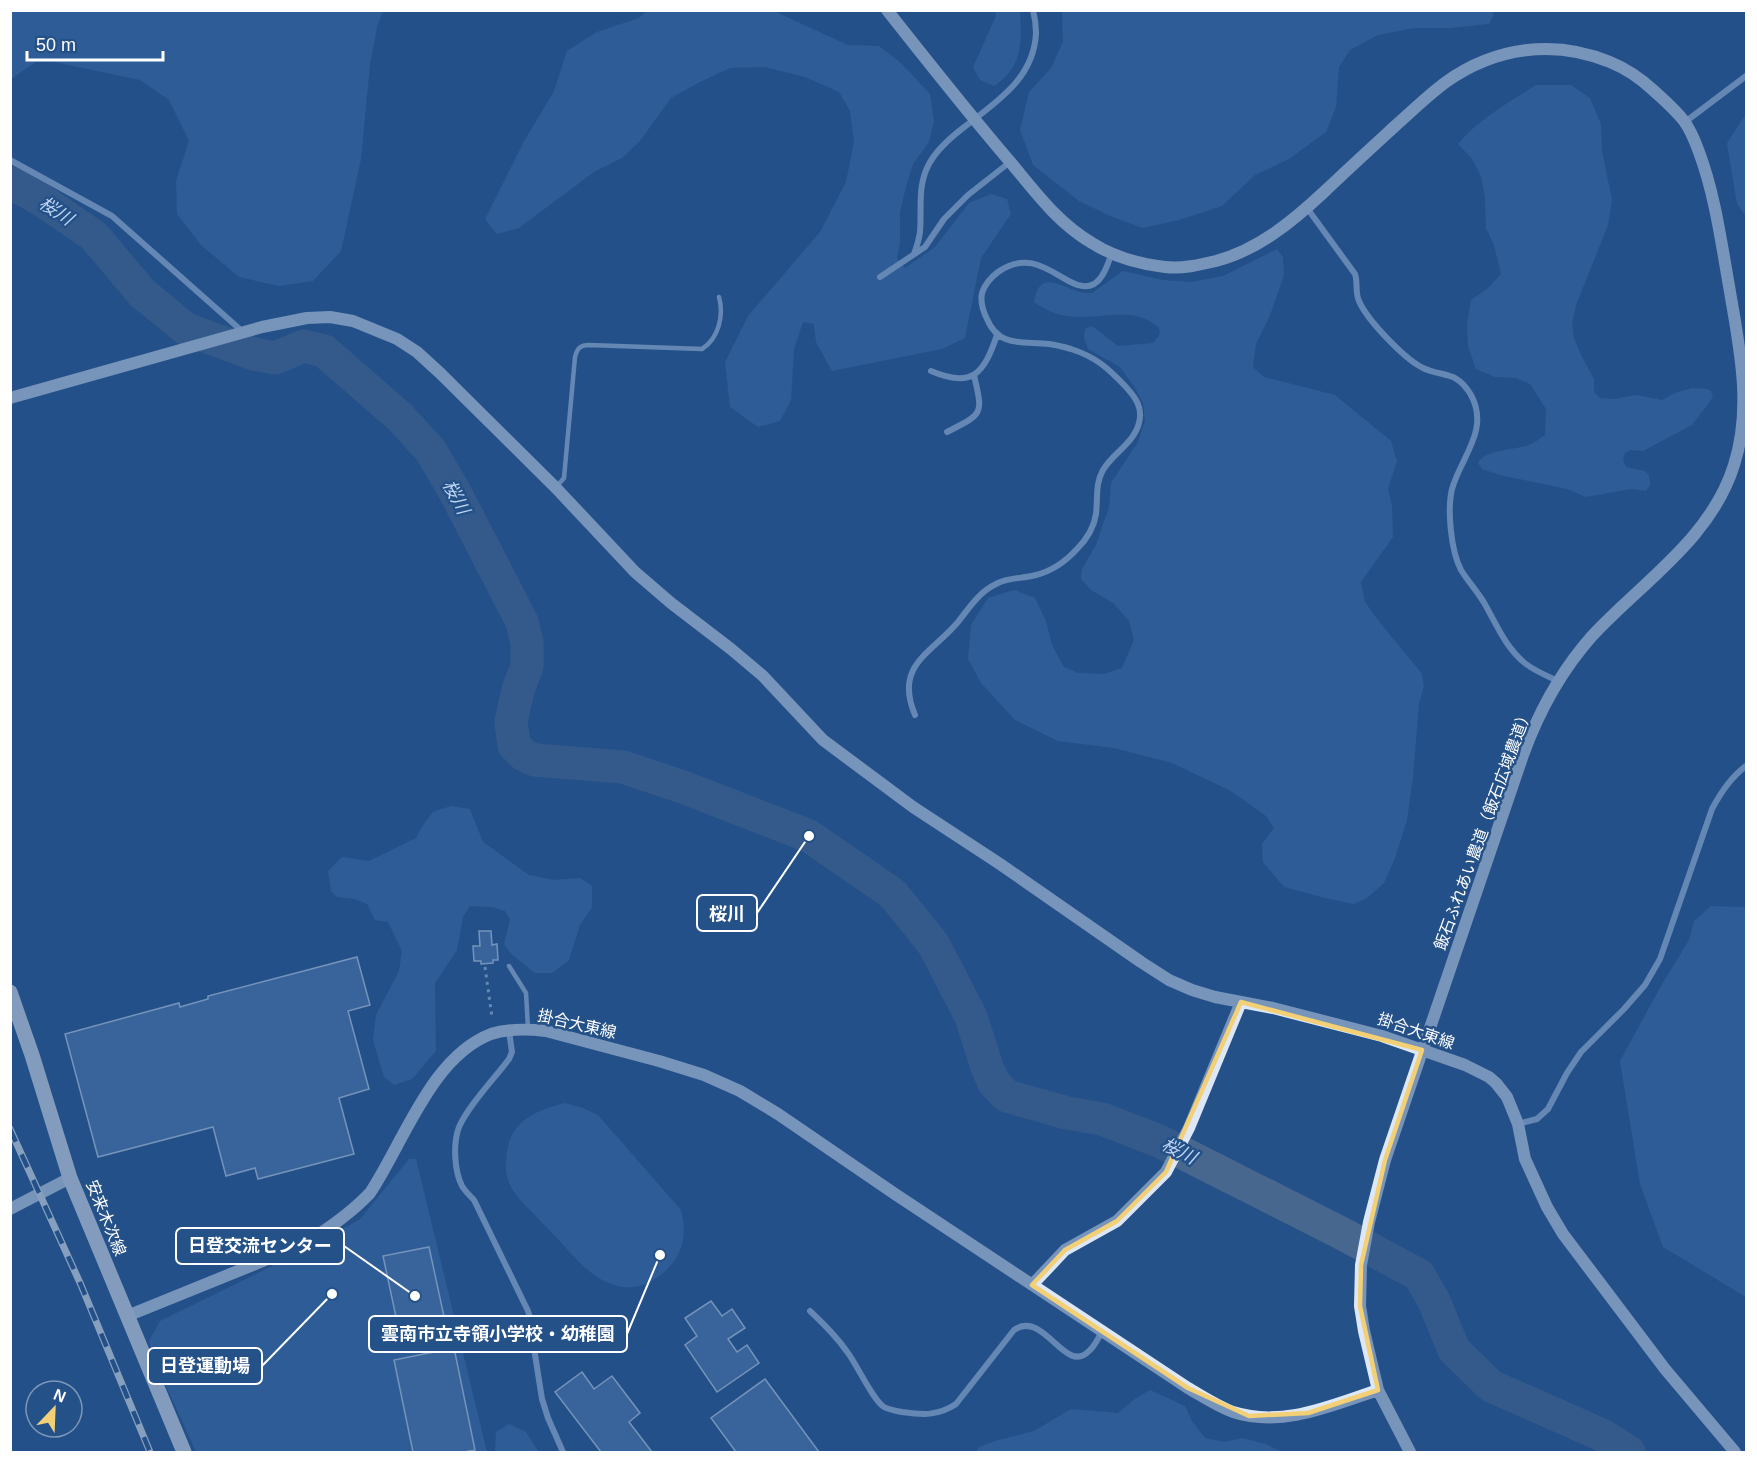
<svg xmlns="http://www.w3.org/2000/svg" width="1757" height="1463" font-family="Helvetica,'Noto Sans JP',sans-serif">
	<rect width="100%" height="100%" fill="#255189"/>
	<path fill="#3a6aa6" d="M11,10L383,11L377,27L370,64L361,159L341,251L313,281L279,286L239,277L201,245L177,214L176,181L189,141L169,100L140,80L40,59L11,79Z
		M648,10L775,11L778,13L848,45L879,46L902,64L930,94L934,121L929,142L913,164L906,187L900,212V242L897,258L905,268L935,247L969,203L991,194L1007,199L1011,214L981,258L965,338L942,349L832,371L816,342L814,324L803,322L794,349L791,400L780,421L758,427L730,407L725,362L748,316L820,232L846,182L854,142L850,111L839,92L805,77L765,67L730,68L700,82L671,98L640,141L622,158L594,172L519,228L497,234L485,219L523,143L554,91L567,51L597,32L639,18Z
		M995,11H1020C1022,41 1023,68 994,86L980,80L973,67L996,16Z
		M1493,11L1494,14L1489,24L1450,28H1414L1378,35L1350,50L1339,67L1336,107L1326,132L1289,159L1255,175L1222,206L1179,220L1142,228L1108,215L1079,201L1033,165L1020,130L1029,92L1051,68L1063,42L1062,11Z
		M1536,85H1571L1590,98L1601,124L1602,151L1612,200L1608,225L1576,305L1572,323L1574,338L1582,357L1594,379V392L1600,398L1615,399L1636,395L1662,400L1675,393L1692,388L1707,389L1711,391L1713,395L1711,400L1692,425L1643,451L1631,450L1625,453L1623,459L1626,467L1645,471L1649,475L1650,485L1646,491L1631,489L1586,497L1567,489L1500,475L1482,469L1478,463C1485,449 1515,450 1529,445C1535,443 1540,438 1545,435L1546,409L1530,384L1516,378L1495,377L1476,369L1468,346L1467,324L1471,300L1487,289L1501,274L1494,245L1486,228L1485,198L1481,176L1472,159L1458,144C1479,119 1509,102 1536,85Z
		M1746,114V216L1737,204L1727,143Z
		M1277,249L1283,257L1284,275L1269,318L1256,344L1253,367L1264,377L1335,395L1391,441L1397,461L1388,489L1392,506L1393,537L1361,582L1365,602L1378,620L1422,674L1424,686L1419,703L1413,777L1407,820L1395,858L1384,883L1367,898L1354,904L1325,898L1284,887L1263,862L1262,844L1274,828L1266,816L1231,791L1172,763L1114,748L1058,741L1015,720L981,683L968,659L971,625L988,598L1014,590L1035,598L1046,621L1052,645L1064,667L1078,673L1104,674L1122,668L1134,640L1129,621L1113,603L1091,590L1081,579L1082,569L1096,545L1109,507L1111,483L1138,442L1145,421L1143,403L1135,388L1120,367L1088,349L1084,338L1085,329L1092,326L1118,346L1153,343L1160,334L1159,328C1135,306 1107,318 1078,317C1063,317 1046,311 1034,302C1039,270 1058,285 1077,291C1082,293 1087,293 1092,293L1123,271L1163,280L1191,282L1223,276Z
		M451,806L470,809L483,842L529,875L555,880L580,878L592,886V907L580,925L569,960L552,973H535L511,954L504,944L510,920L505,911L491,907L470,906L463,917L457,950L435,983L436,1051L412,1079L394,1085L384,1077L373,1040L376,1015L399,971L402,951L388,922L375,920L367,904L355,899L337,897L331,891L328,871L342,857L369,861L416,838L423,825L433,812Z
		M1711,906L1746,907V1297L1663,1247L1640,1184L1620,1061L1661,986L1689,940L1694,921Z
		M565,1103L583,1108L598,1115L681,1210C686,1230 685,1249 671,1265C660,1278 641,1290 623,1287C592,1282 575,1257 555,1236C545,1226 536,1216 526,1206C522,1202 517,1197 514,1192C508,1184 505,1171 506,1162C507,1123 531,1112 565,1103Z
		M409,1159H416L487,1452H196L153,1357L149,1341L160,1321L321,1242L360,1219Z
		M1150,1390L1185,1406L1192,1421L1205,1438L1225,1442L1242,1438L1266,1444L1282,1452H976L979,1447L995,1441L1034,1431L1071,1409L1118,1413L1136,1398Z
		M509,1424L526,1432L539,1452H495L496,1432Z"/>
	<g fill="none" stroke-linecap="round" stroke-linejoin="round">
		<path stroke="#48678f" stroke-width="33" d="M10,182L43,201L94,236L142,293L186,329L254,354L275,358L304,346L324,351L400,417L431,451L456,494L522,622L527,642V666L518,690L511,722L514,745L524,755L535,760L623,767L683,787L809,836L893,894L934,945L971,1017L987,1067L994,1083L1007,1096L1067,1113L1102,1119L1159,1141L1341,1233L1419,1275L1434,1301L1454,1350L1491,1386L1602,1435L1629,1452"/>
	</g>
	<path fill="#527cb2" stroke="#d6e5f7" stroke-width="1.5" d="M479,931H491L492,945L497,944L498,960H493V963L481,964V961H474L473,946H480Z
		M357,957L370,1005L348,1011L369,1089L339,1098L354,1154L258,1179L255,1168L226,1176L213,1127L98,1157L65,1034L179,1003L180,1007L208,999V996Z
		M429,1247L448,1335L402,1345L383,1256Z
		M711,1301L722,1316L732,1309L745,1328L728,1339L737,1352L747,1345L759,1363L717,1392L685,1345L697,1336L685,1318Z
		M454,1348L475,1450L464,1452H413L394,1360Z
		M582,1372L594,1389L612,1376L640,1413L629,1422L652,1452H601L555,1392Z
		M765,1379L819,1452H736L711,1418Z"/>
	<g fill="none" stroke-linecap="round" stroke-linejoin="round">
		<path stroke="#b2cbe9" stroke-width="3" stroke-dasharray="3 4.5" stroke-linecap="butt" d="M485,967L492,1017"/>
		<path stroke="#b2cbe9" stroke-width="4.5" d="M557,486L564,478L575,357C577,348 581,345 589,345L702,349C719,338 724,315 719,297
			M509,966L526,993L528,1028
			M531,1321L625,1341"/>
		<path stroke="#b2cbe9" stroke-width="6" d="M1685,122L1746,76
			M10,160L112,216L243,332
			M1307,208L1355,274C1358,283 1355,293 1359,301C1367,320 1403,357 1421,367C1442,378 1456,369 1471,395C1490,430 1461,457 1452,489C1447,510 1451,551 1461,570C1469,583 1480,594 1487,608C1498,628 1507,649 1526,664C1535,671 1547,676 1558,681
			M914,254C917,246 919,239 920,232C922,208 917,186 929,164C937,149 950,138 963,128C996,102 1034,79 1036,33C1036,26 1035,18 1033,10
			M880,277L925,247L944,219L968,195L1010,162
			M931,371C973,389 984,373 997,335
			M947,432C984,413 983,415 974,375
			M915,715C894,665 931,654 958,622C969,608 979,592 996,584C1009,577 1022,579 1036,575C1052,571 1066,561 1077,549C1087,539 1094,527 1096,514C1098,498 1095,484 1103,470C1113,453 1134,443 1139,423C1143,408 1136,398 1126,387C1108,368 1096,357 1071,349C1064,347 1056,345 1049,344C1023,341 999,348 987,319C983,311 980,303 982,293C985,284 990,278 998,272C1041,241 1068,298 1094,284C1104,278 1108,263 1112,253
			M509,1031L512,1052L509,1059C494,1079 469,1105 459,1127C453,1143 454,1170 462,1186C465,1191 470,1196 474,1200L528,1311L531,1321L533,1342L542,1399L548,1418L563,1452
			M1518,1124L1537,1119L1548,1109L1567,1073L1581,1052L1624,1009L1645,985L1660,959L1712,809C1721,792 1731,777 1746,766
			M810,1311C824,1324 837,1337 848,1353C857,1365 873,1400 884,1407C889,1410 897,1411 902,1412C923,1415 938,1416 956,1404L1014,1330C1044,1309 1065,1376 1089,1351C1095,1346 1098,1338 1102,1332"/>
		<path stroke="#dce8f8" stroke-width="12" d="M887,10C928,62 969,114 1012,164C1036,193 1059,224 1092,243C1114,257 1139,264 1165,267C1182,269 1199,265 1216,261C1258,250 1293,221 1324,192C1347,170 1370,149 1394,127C1411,112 1427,96 1446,82C1495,47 1554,39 1610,62C1627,69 1640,78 1653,90C1663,99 1675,109 1684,121C1690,129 1695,141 1699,152C1715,195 1721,241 1729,286C1739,346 1753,406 1734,465C1711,539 1642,582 1592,636C1561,671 1539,711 1523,755L1385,1160L1369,1222L1361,1265L1360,1306L1364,1331L1378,1390L1410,1452
			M10,398L262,327L307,318L330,317L353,321L397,339L417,352L440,373L556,488L635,572L671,603L731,649L763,676L823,740L913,807L1000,864L1141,962L1169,980L1192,990L1215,997L1273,1008L1382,1036L1465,1065L1489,1077L1496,1083L1507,1097L1518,1124L1525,1159L1547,1207L1563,1234L1665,1369L1735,1452
			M10,1209L70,1178
			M1032,1285L1065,1250L1117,1221L1166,1172L1189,1128L1241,1002
			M127,1316L302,1245C327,1230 350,1214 370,1193C404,1142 431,1057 491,1034C509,1028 528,1029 546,1031L659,1061L704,1075L740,1091L778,1114L895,1194L1188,1388C1202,1396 1217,1406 1233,1412C1283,1428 1332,1405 1378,1390"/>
		<path stroke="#f5f9fe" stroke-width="15" d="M10,992L32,1055L70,1178L184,1452"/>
		<g stroke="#fff" stroke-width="7">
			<path id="rail" d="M10,1129L81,1285L150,1452"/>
		</g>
		<use href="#rail" stroke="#255189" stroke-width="4.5" stroke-dasharray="14" stroke-linecap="butt"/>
	</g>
	<path d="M0 0H1757V1463H0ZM1241,1002L1422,1050L1385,1160L1361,1265L1360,1306L1378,1390L1308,1413L1249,1416L1188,1388L1032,1285L1065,1250L1117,1221L1166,1172Z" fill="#255189" fill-opacity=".55" fill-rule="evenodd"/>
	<path fill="none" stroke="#f3cf76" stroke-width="4.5" stroke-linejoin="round" d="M1241,1002L1422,1050L1385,1160L1361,1265L1360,1306L1378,1390L1308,1413L1249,1416L1188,1388L1032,1285L1065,1250L1117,1221L1166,1172Z"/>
	<g text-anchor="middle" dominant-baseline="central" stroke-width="5" stroke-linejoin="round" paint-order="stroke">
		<g font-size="16" fill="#fff" stroke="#255189">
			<text transform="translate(1483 829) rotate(-70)">飯石ふれあい農道（飯石広域農道）</text>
			<text transform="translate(577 1024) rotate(13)">掛合大東線</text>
			<text transform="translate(1416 1031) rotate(19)">掛合大東線</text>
			<text transform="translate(106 1218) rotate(68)">安来木次線</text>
		</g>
		<g font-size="18" font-style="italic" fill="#bed5f1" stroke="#255189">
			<text transform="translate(56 211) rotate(33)">桜川</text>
			<text transform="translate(456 497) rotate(62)">桜川</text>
			<text transform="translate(1179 1151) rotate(27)">桜川</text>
		</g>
	</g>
	<path fill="none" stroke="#fff" stroke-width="2" d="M809 836L757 913M415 1296L344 1246M660 1255L627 1334M332 1294L262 1366"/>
	<g fill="#fff" stroke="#255189" stroke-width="2">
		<circle cx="809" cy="836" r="6"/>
		<circle cx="415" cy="1296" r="6"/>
		<circle cx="660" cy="1255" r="6"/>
		<circle cx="332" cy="1294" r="6"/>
	</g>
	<g fill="#255189" stroke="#fff" stroke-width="2">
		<rect x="697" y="895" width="60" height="36" rx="6"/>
		<rect x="176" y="1228" width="168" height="36" rx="6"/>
		<rect x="369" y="1316" width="258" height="36" rx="6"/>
		<rect x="148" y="1348" width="114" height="36" rx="6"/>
	</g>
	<g font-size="18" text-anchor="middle" font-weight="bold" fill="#fff">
		<text x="727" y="920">桜川</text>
		<text x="260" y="1252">日登交流センター</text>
		<text x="498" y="1340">雲南市立寺領小学校・幼稚園</text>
		<text x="205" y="1372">日登運動場</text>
	</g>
	<rect width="1757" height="1463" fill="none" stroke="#ffffff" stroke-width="24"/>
	<g transform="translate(54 1409) rotate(23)"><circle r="28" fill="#255189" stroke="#7c97b8" stroke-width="1.5"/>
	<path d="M0-4.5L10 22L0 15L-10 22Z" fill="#f3cf76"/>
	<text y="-9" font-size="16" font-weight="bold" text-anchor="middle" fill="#ffffff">N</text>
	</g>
	<path d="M27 51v9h136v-9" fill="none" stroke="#ffffff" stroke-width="3"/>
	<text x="36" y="51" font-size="18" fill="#ffffff" stroke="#255189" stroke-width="4.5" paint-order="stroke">50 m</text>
</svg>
